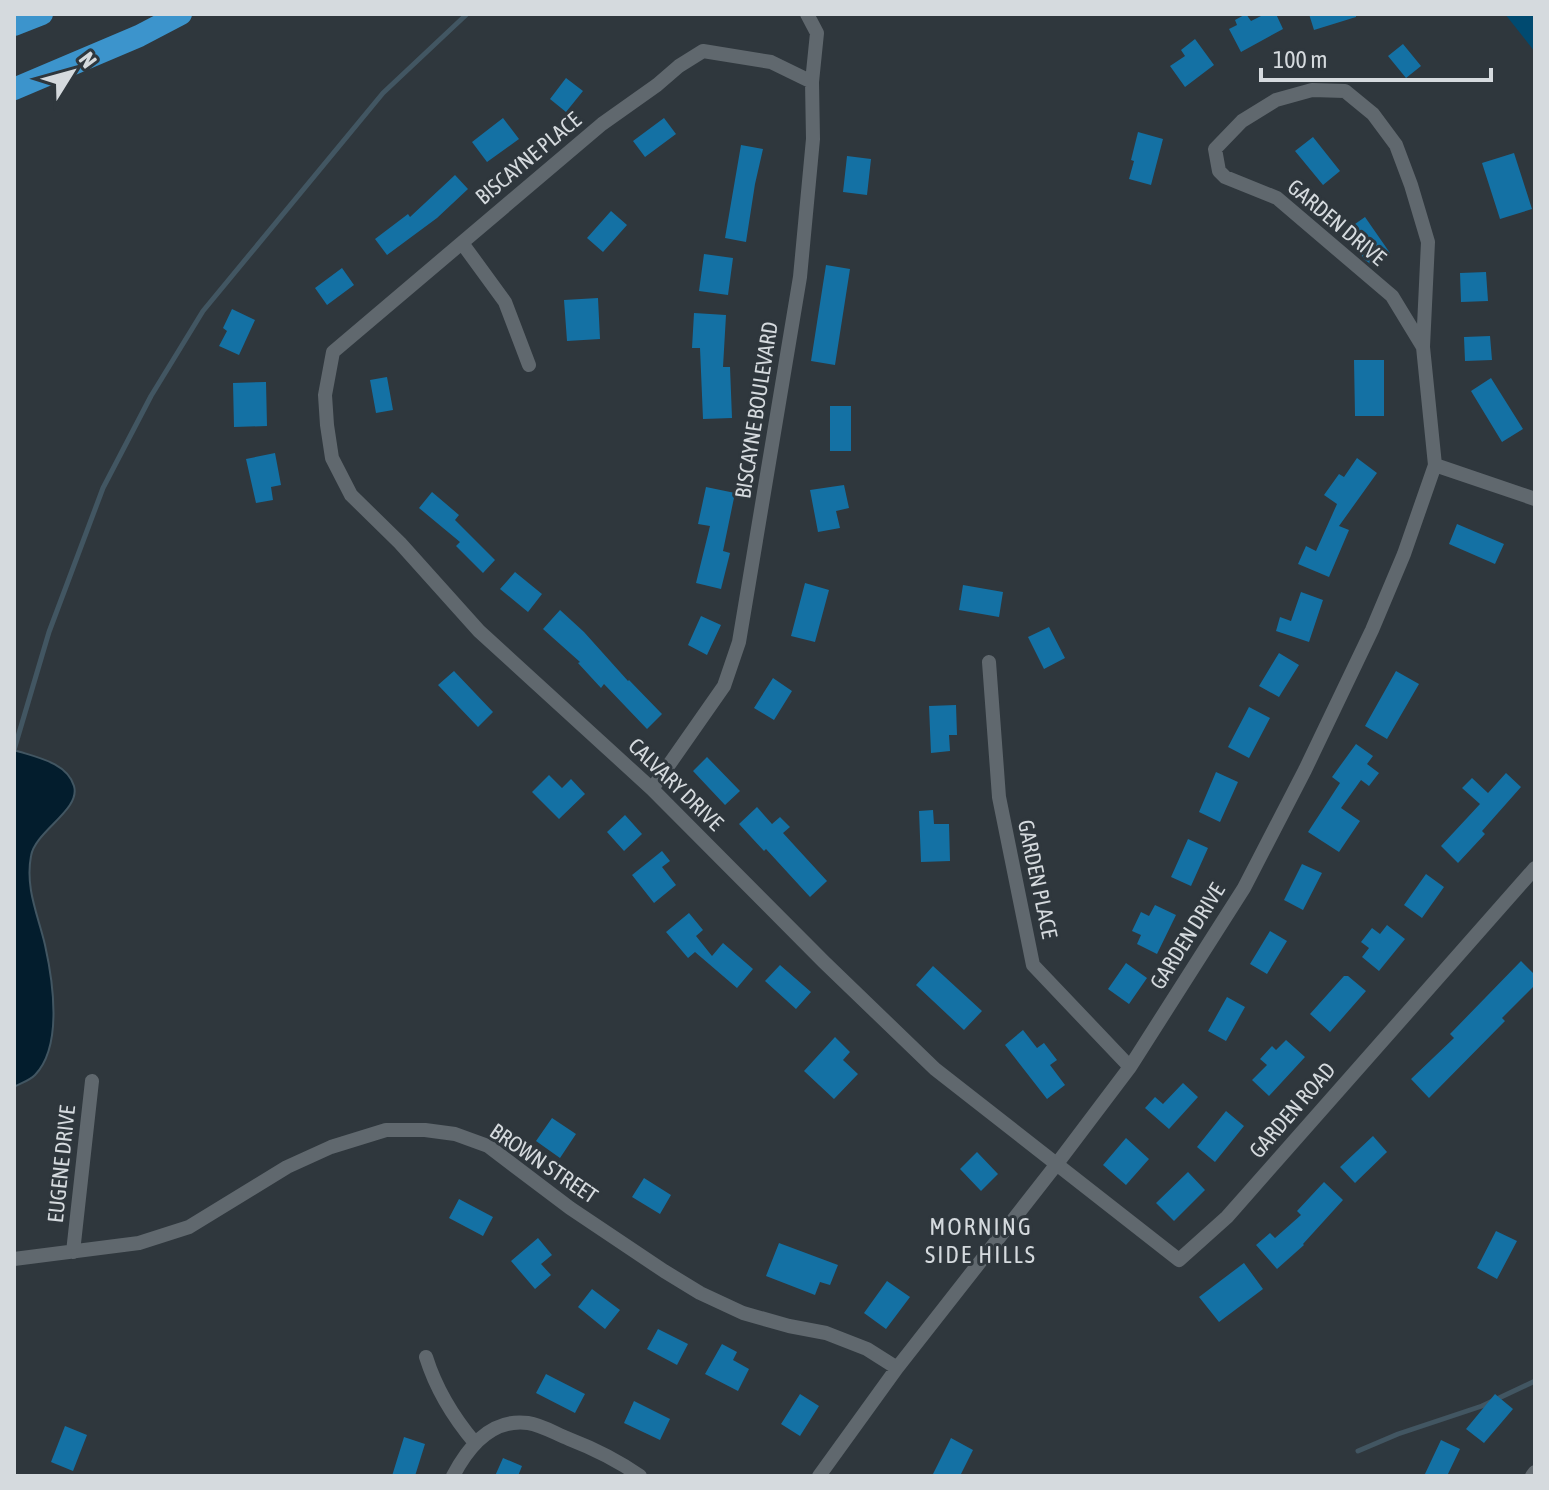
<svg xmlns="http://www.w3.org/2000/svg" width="1549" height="1490" font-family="'Asap Condensed',sans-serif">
	<rect width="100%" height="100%" fill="#2f373d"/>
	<path fill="#004a70" d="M1505,14H1535V52Z"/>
	<path fill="#031d2d" stroke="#425662" stroke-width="2" d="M14,750C35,757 67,762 74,786C81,810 35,831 31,856C25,888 38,915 45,945C53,981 63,1046 35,1075C29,1081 21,1083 14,1087Z"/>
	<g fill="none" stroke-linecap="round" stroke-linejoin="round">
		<path stroke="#425662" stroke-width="5" d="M14,750L49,632L103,488L151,396L203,311L383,93L467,14
			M1358,1451L1398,1434L1482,1406L1535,1381"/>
	</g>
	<path fill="#1471a4" d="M1246,14L1251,21L1265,14H1276L1283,29L1241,52L1229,29L1237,25L1235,20Z
		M1309,14H1356V17L1314,30Z
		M1195,39L1214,65L1185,87L1170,66L1185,56L1181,50Z
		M1403,44L1421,66L1406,78L1388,56Z
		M566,78L583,91L566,112L550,99Z
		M503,118L519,139L487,162L472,142Z
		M664,118L676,134L645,157L633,141Z
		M1138,132L1163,139L1151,185L1129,179L1134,161L1131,160Z
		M1313,137L1340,171L1323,185L1295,151Z
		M741,145L763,149L755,184L746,242L725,238Z
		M1514,153L1532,209L1500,219L1482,163Z
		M847,156L871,159L867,195L843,192Z
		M455,175L468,189L437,218L387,255L375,239L408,214L410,217Z
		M611,211L627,225L603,252L587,238Z
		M1365,217L1390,253L1372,265L1365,260L1345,231Z
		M704,254L733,258L728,295L699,291Z
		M826,265L850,269L835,365L811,361Z
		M342,268L354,285L327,305L315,288Z
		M1486,272L1488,301L1461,302L1460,273Z
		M598,298L600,339L567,341L564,300Z
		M232,309L255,320L239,355L219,346L227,331L223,328Z
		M694,313L726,315L723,367H730L732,418L703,419L700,348H692Z
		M1490,336L1492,360L1465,361L1464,337Z
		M1354,360H1384V416H1355Z
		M387,377L393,410L376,413L370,380Z
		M1491,378L1523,429L1502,442L1471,391Z
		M266,382L267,426L234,427L233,383Z
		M830,406H851V451H830Z
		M275,453L281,485L271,487L273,500L256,503L246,459Z
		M1357,458L1377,473L1339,526L1349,530L1329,577L1298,564L1306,546L1316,551L1337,504L1324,495L1339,474L1344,477Z
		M844,485L849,508L836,511L840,528L818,532L810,490Z
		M706,487L735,493L723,551L730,553L721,589L696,583L710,526L698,524Z
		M432,492L459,515L455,520L495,560L483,573L456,546L460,542L419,508Z
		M1457,524L1504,544L1495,564L1449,544Z
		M515,572L542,594L528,612L500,589Z
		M805,583L829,590L815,642L791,636Z
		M963,585L1003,592L999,617L959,610Z
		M1301,592L1323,600L1309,642L1276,631L1280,617L1291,621Z
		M560,610L584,632L628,681L629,680L662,714L647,729L604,684L601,688L578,663L580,662L543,629Z
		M701,616L721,625L707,655L688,645Z
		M1049,627L1065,658L1044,669L1028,637Z
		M1279,653L1299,665L1279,697L1259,686Z
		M454,671L493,712L478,727L438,685Z
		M1396,671L1419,684L1387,739L1365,726Z
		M773,678L792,691L774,720L754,708Z
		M956,705L957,735H949L950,751L931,753L929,706Z
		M1249,707L1270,718L1249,758L1228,747Z
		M1356,744L1373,756L1367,764L1379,773L1369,786L1361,780L1341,808L1360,821L1339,852L1308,832L1340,783L1332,777Z
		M707,757L740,791L725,805L693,771Z
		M1216,772L1238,782L1220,822L1199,812Z
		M1506,773L1521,787L1482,831L1485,834L1458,863L1441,846L1480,804L1462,788L1472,778L1488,793Z
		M549,775L562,788L571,779L585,794L559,819L532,792Z
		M757,807L772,824L780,817L790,827L783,833L827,881L810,897L766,849L764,851L739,824Z
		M933,810L934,824H949L950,861L921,862L919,811Z
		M625,815L642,834L624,851L607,832Z
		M1188,839L1208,848L1191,886L1171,877Z
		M662,851L670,861L662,867L676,885L654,903L632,875Z
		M1302,864L1322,873L1303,910L1284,900Z
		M1426,874L1444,887L1422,918L1404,905Z
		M1155,905L1176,915L1157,954L1137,944L1141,935L1132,931L1141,912L1149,916Z
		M689,913L703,930L696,936L712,956L723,943L753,969L737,988L695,952L688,958L666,932Z
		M1387,925L1405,939L1379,971L1362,957L1369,948L1361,942L1372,928L1380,934Z
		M1270,931L1287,941L1267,974L1250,964Z
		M1521,961L1535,975V985L1502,1018L1505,1021L1429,1098L1411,1079L1454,1038L1450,1034Z
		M1126,963L1147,978L1129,1004L1108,989Z
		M780,965L811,992L796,1009L765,981Z
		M933,966L982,1011L964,1030L916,985Z
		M1344,976H1348L1366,991L1330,1032L1310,1014Z
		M1227,997L1245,1007L1226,1041L1208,1031Z
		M1023,1030L1037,1048L1044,1043L1057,1060L1050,1065L1065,1085L1047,1099L1005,1045Z
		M835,1037L850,1052L843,1060L858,1074L834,1099L804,1071Z
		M1286,1040L1305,1057L1269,1096L1252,1080L1267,1065L1260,1059L1272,1046L1276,1050Z
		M1183,1083L1198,1097L1169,1129L1145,1108L1155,1097L1163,1104Z
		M1226,1111L1244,1126L1215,1162L1197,1147Z
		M552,1118L576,1134L560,1158L536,1141Z
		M1373,1136L1387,1152L1355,1183L1340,1167Z
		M1126,1138L1149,1159L1126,1185L1103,1165Z
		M977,1152L998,1174L981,1191L960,1169Z
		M1188,1172L1205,1190L1174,1221L1156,1203Z
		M644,1178L671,1195L660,1214L632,1197Z
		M1324,1182L1343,1200L1303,1244L1304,1245L1277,1269L1256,1245L1270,1233L1275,1238L1301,1215L1297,1211Z
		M459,1199L493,1217L483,1236L449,1218Z
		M1496,1231L1517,1241L1497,1279L1477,1268Z
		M538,1238L552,1255L541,1264L551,1275L535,1289L511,1261Z
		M779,1243L838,1265L830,1285L820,1282L815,1295L766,1276Z
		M1244,1263L1263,1289L1219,1322L1199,1297Z
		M887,1281L910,1297L886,1329L864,1313Z
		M592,1289L620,1310L605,1329L578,1307Z
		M658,1329L688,1344L677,1365L647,1349Z
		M722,1344L737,1352L733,1360L749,1369L738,1391L705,1374Z
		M546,1374L585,1394L575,1413L536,1393Z
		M800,1394L819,1406L800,1436L781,1424Z
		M1495,1394L1513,1409L1484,1443L1466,1429Z
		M634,1401L670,1419L660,1440L624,1423Z
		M65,1426L87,1435L73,1471L51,1462Z
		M404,1437L425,1444L415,1476H392Z
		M951,1438L973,1450L960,1476H932Z
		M1441,1440L1460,1449L1447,1476H1424Z
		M503,1458L522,1466L518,1476H495Z"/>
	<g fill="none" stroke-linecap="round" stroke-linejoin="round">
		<path stroke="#60686e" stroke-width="14" d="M812,82L771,62L703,51L679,66L657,85L602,124L333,352L325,395L327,425L332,458L351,495L400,543L479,631L652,789L824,962L935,1069L1179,1260L1227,1217L1535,868
			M1312,90L1345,91L1373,114L1396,145L1411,185L1428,242L1423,347L1392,296L1277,198L1225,177L1219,171L1215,149L1242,121L1276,100Z
			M462,243L505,302L529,365
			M1435,465L1535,499
			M989,662L999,797L1033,965L1130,1067
			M652,789L724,686L739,642L800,277L813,139L812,82L817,33L807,14
			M73,1252L92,1081
			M14,1259L139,1243L189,1227L287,1167L331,1147L386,1130H425L455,1134L488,1146L570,1208L664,1271L700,1293L743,1313L789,1326L826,1333L867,1349L897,1368
			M426,1357C436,1389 453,1417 475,1443
			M453,1476C468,1447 491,1418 528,1423C542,1425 556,1434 569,1439C595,1449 617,1460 640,1476
			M819,1476L897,1368L1056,1165L1130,1067L1244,888L1305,770L1372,630L1404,554L1435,465L1423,347
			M1532,1476L1535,1472"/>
		<path stroke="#3c94cc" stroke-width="22" d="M14,25L42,14
			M14,89L139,36L181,14"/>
	</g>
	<g text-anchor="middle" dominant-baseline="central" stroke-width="6" stroke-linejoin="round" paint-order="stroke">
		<g font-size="22" fill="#d5dade" stroke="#2f373d">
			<text transform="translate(528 158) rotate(-40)">BISCAYNE PLACE</text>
			<text transform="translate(1337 222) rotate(40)">GARDEN DRIVE</text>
			<text transform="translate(756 410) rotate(-81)">BISCAYNE BOULEVARD</text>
			<text transform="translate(676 784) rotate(44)">CALVARY DRIVE</text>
			<text transform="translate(1038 879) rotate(78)">GARDEN PLACE</text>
			<text transform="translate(1187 936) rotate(-58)">GARDEN DRIVE</text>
			<text transform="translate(1292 1110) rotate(-49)">GARDEN ROAD</text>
			<text transform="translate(544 1163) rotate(34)">BROWN STREET</text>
			<text transform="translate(61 1164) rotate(-84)">EUGENE DRIVE</text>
		</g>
		<g font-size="24" letter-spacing="2" fill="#d5dade" stroke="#2f373d">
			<text x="981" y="1226">MORNING<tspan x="981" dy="28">SIDE HILLS</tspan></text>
		</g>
	</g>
	<rect width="1549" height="1490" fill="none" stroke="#d5dade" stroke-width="32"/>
	<g transform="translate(72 72) rotate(53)" stroke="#2f373d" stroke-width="6" paint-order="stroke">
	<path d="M0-6L14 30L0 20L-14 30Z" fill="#d5dade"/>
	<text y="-12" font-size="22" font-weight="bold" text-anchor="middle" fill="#d5dade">N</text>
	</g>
	<path d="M1261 68v12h230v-12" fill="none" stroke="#d5dade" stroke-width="4"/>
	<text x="1273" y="68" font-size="24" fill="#d5dade" stroke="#2f373d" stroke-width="6" paint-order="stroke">100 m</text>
</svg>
